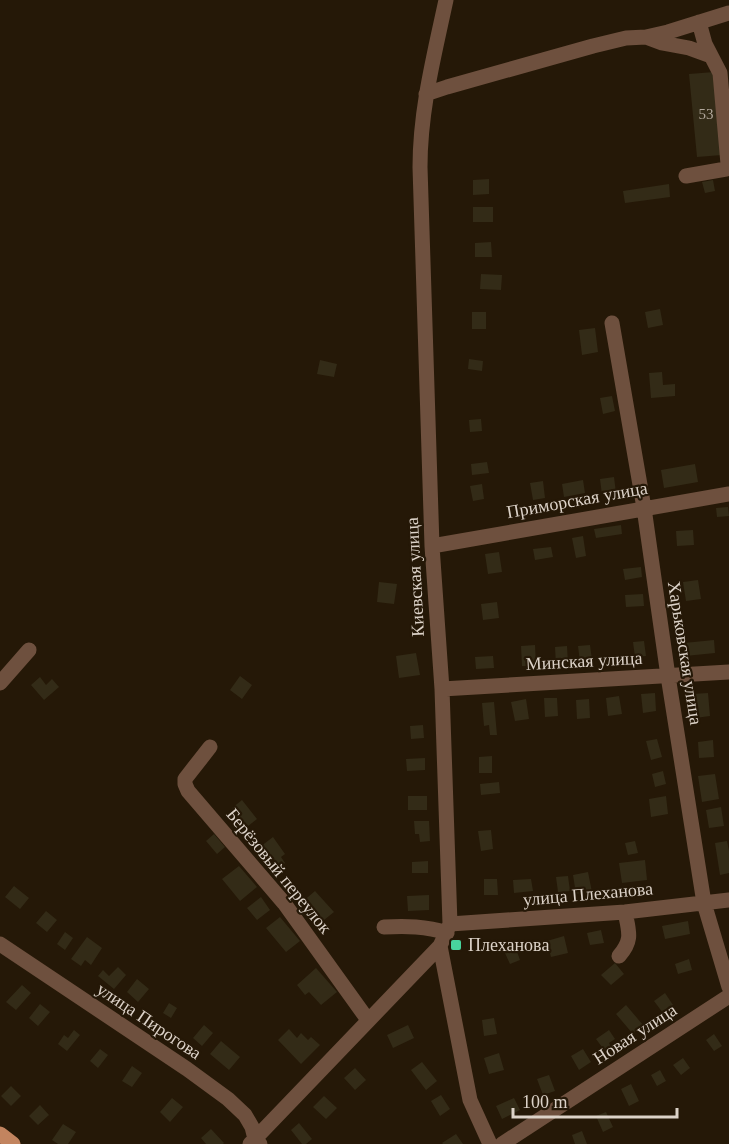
<svg xmlns="http://www.w3.org/2000/svg" width="729" height="1144" font-family="'Times New Roman',serif">
	<rect width="100%" height="100%" fill="#251807"/>
	<path fill="#332b17" d="M714,72L722,155L697,157L689,74Z
		M489,179V194L473,195V180Z
		M713,180L715,191L705,193L702,182Z
		M669,184L670,197L625,203L623,191Z
		M473,207H493V222H473Z
		M491,242L492,257H475V243Z
		M481,274L502,275L501,290L480,289Z
		M660,309L663,325L648,328L645,312Z
		M472,312H486V329H472Z
		M595,328L598,352L582,355L579,330Z
		M469,359L483,361L482,371L468,369Z
		M320,360L337,364L334,377L317,374Z
		M662,372L663,385L675,384V396L651,398L649,373Z
		M612,396L615,411L603,414L600,398Z
		M481,419L482,431L470,432L469,420Z
		M487,462L489,473L472,475L471,464Z
		M695,464L698,482L664,488L661,470Z
		M614,477L616,493L602,495L600,479Z
		M583,480L585,493L564,497L562,484Z
		M543,481L545,498L533,500L530,483Z
		M482,484L484,499L473,501L470,486Z
		M728,507L729,516L717,517L716,508Z
		M621,525L622,534L596,538L594,529Z
		M693,530L694,545L677,546L676,531Z
		M583,536L586,556L576,558L572,538Z
		M551,547L553,557L535,560L533,549Z
		M499,552L502,572L488,574L485,554Z
		M641,567L642,577L625,580L623,569Z
		M698,580L701,599L686,601L683,582Z
		M379,582L397,584L394,604L377,602Z
		M643,594L644,606L626,607L625,595Z
		M497,602L499,618L483,620L481,604Z
		M714,640L715,653L685,656L684,643Z
		M644,641L646,656L635,657L633,642Z
		M535,645L536,666H522L521,646Z
		M590,645L592,660L580,662L578,646Z
		M567,646L568,664L556,665L555,647Z
		M416,653L420,675L399,678L396,656Z
		M493,656L494,668L476,669L475,657Z
		M240,676L252,685L242,699L230,690Z
		M40,677L46,685L52,679L59,687L44,700L31,685Z
		M655,693L656,711L643,713L641,694Z
		M708,693L710,716L695,718L693,694Z
		M619,696L622,714L608,716L606,698Z
		M544,698H557L558,716L545,717Z
		M526,699L529,719L515,721L511,702Z
		M589,699L590,718L577,719L576,700Z
		M494,702L497,735H490L489,725L484,726L482,703Z
		M423,725L424,738L411,739L410,726Z
		M657,739L662,757L651,760L646,741Z
		M713,740L714,757L699,758L698,742Z
		M492,756V773H479V757Z
		M425,758V770L407,771L406,759Z
		M663,771L666,784L655,787L652,774Z
		M715,774L719,799L702,802L698,776Z
		M499,782L500,793L481,795L480,784Z
		M408,796H427V810H408Z
		M666,796L668,814L651,817L649,799Z
		M242,800L257,819L247,827L232,808Z
		M721,807L724,826L709,828L706,810Z
		M414,821H429L430,841L420,842L419,834H415Z
		M491,830L493,849L481,851L478,831Z
		M214,834L225,847L217,854L206,841Z
		M273,837L285,854L281,857L285,863L276,870L273,866L270,868L256,850Z
		M635,841L638,853L628,855L625,843Z
		M727,841L729,851V873L720,875L715,843Z
		M645,860L647,880L622,883L619,863Z
		M428,861V873H412V862Z
		M239,866L257,887L240,901L222,879Z
		M588,872L592,892L576,894L573,875Z
		M568,876L570,891L558,892L556,877Z
		M484,879H497L498,895H484Z
		M531,879L533,891L514,893L513,880Z
		M14,886L29,898L20,909L5,897Z
		M315,891L334,912L319,924L301,903Z
		M429,895V910L408,911L407,896Z
		M261,897L270,910L257,920L247,908Z
		M46,911L57,920L47,932L36,923Z
		M280,917L300,941L286,952L266,928Z
		M688,921L690,934L665,939L662,926Z
		M601,930L604,943L590,945L587,933Z
		M65,932L73,938L65,950L57,944Z
		M564,936L568,953L551,957L547,941Z
		M87,937L102,948L91,965L85,960L81,966L71,959Z
		M515,946L520,960L510,964L504,951Z
		M689,959L692,970L678,974L675,964Z
		M615,963L624,974L611,985L601,975Z
		M118,967L126,975L114,989L98,976L103,970L109,976Z
		M316,968L337,992L321,1005L309,992L305,995L297,985Z
		M137,979L149,989L138,1002L127,992Z
		M22,985L31,993L16,1010L6,1002Z
		M665,993L673,1005L663,1013L654,1001Z
		M169,1003L177,1008L171,1018L163,1013Z
		M40,1004L50,1012L38,1026L29,1018Z
		M626,1005L643,1025L633,1034L616,1014Z
		M494,1018L497,1034L484,1036L482,1020Z
		M204,1025L213,1033L202,1046L193,1038Z
		M408,1025L414,1038L393,1048L387,1035Z
		M289,1029L297,1038L301,1033L308,1040L311,1037L320,1045L301,1064L278,1040Z
		M74,1030L80,1035L67,1051L58,1044L64,1035L68,1038Z
		M609,1030L615,1039L609,1043L611,1047L605,1051L596,1039Z
		M714,1034L722,1046L714,1051L706,1040Z
		M221,1041L240,1057L229,1070L210,1054Z
		M100,1049L108,1055L98,1068L90,1061Z
		M583,1049L591,1062L579,1070L571,1056Z
		M499,1053L504,1070L489,1074L484,1058Z
		M683,1058L690,1068L681,1075L673,1065Z
		M422,1062L437,1081L426,1090L411,1070Z
		M132,1066L142,1073L132,1087L122,1081Z
		M355,1068L366,1080L355,1090L344,1078Z
		M660,1070L666,1081L657,1086L651,1075Z
		M549,1075L555,1091L543,1095L537,1079Z
		M631,1084L639,1101L629,1106L621,1089Z
		M11,1086L21,1096L11,1106L1,1096Z
		M441,1095L450,1109L440,1116L431,1101Z
		M324,1096L337,1108L326,1119L313,1107Z
		M172,1098L183,1107L170,1122L160,1112Z
		M514,1098L520,1110L502,1119L496,1106Z
		M40,1105L49,1115L38,1125L29,1116Z
		M606,1112L613,1127L603,1132L596,1116Z
		M299,1123L312,1139L306,1144H302L291,1130Z
		M63,1124L76,1132L68,1144H58L52,1140Z
		M211,1129L224,1143L223,1144H206L201,1138Z
		M582,1131L587,1144H575L572,1135Z
		M456,1134L463,1144H443L442,1143Z"/>
	<g fill="none" stroke-linecap="round" stroke-linejoin="round">
		<path stroke="#6e503e" stroke-width="15" d="M646,37L662,43L689,48L711,56
			M426,94L447,87L593,46L626,38L646,37L668,32L729,13
			M686,176L726,169L728,164L720,73L705,44L699,22
			M612,323L644,508L668,676L704,903L729,987
			M432,546L729,494
			M0,683L29,650
			M442,689L729,672
			M210,747L185,779V784L188,791L284,903L368,1020
			M450,924L625,912L729,900
			M384,927C406,926 426,926 447,933
			M0,944L187,1069L228,1099L245,1115L252,1127L255,1139L260,1144
			M440,946L470,1100L490,1144
			M619,956C633,940 629,932 625,912
			M250,1144L440,946L450,924L442,689L432,546L420,167C420,110 434,56 446,0
			M502,1144L729,996"/>
		<path stroke="#c2845f" stroke-width="15" d="M0,1134L13,1144"/>
	</g>
	<rect fill="#48d49d" stroke="#251807" stroke-width="2" x="450" y="939" width="12" height="12" rx="3"/>
	<g text-anchor="middle" dominant-baseline="central" stroke-width="4.5" stroke-linejoin="round" paint-order="stroke">
		<g font-size="15" fill="#b2a89c">
			<text x="706" y="114">53</text>
		</g>
		<g font-size="18" fill="#dcd2c8" stroke="#251807">
			<text transform="translate(577 500) rotate(-10)">Приморская улица</text>
			<text transform="translate(415 577) rotate(-93)">Киевская улица</text>
			<text transform="translate(685 653) rotate(81)">Харьковская улица</text>
			<text transform="translate(584 661) rotate(-3)">Минская улица</text>
			<text transform="translate(279 871) rotate(51)">Берёзовый переулок</text>
			<text transform="translate(588 894) rotate(-5)">улица Плеханова</text>
			<text transform="translate(149 1021) rotate(34)">улица Пирогова</text>
			<text transform="translate(635 1034) rotate(-33)">Новая улица</text>
		</g>
		<g font-size="18" fill="#dcd2c8" stroke="#251807" text-anchor="start">
			<text x="468" y="945">Плеханова</text>
		</g>
	</g>
	<path d="M513 1108v9h164v-9" fill="none" stroke="#dcd2c8" stroke-width="3"/>
	<text x="522" y="1108" font-size="18" fill="#dcd2c8" stroke="#251807" stroke-width="4.5" paint-order="stroke">100 m</text>
</svg>
